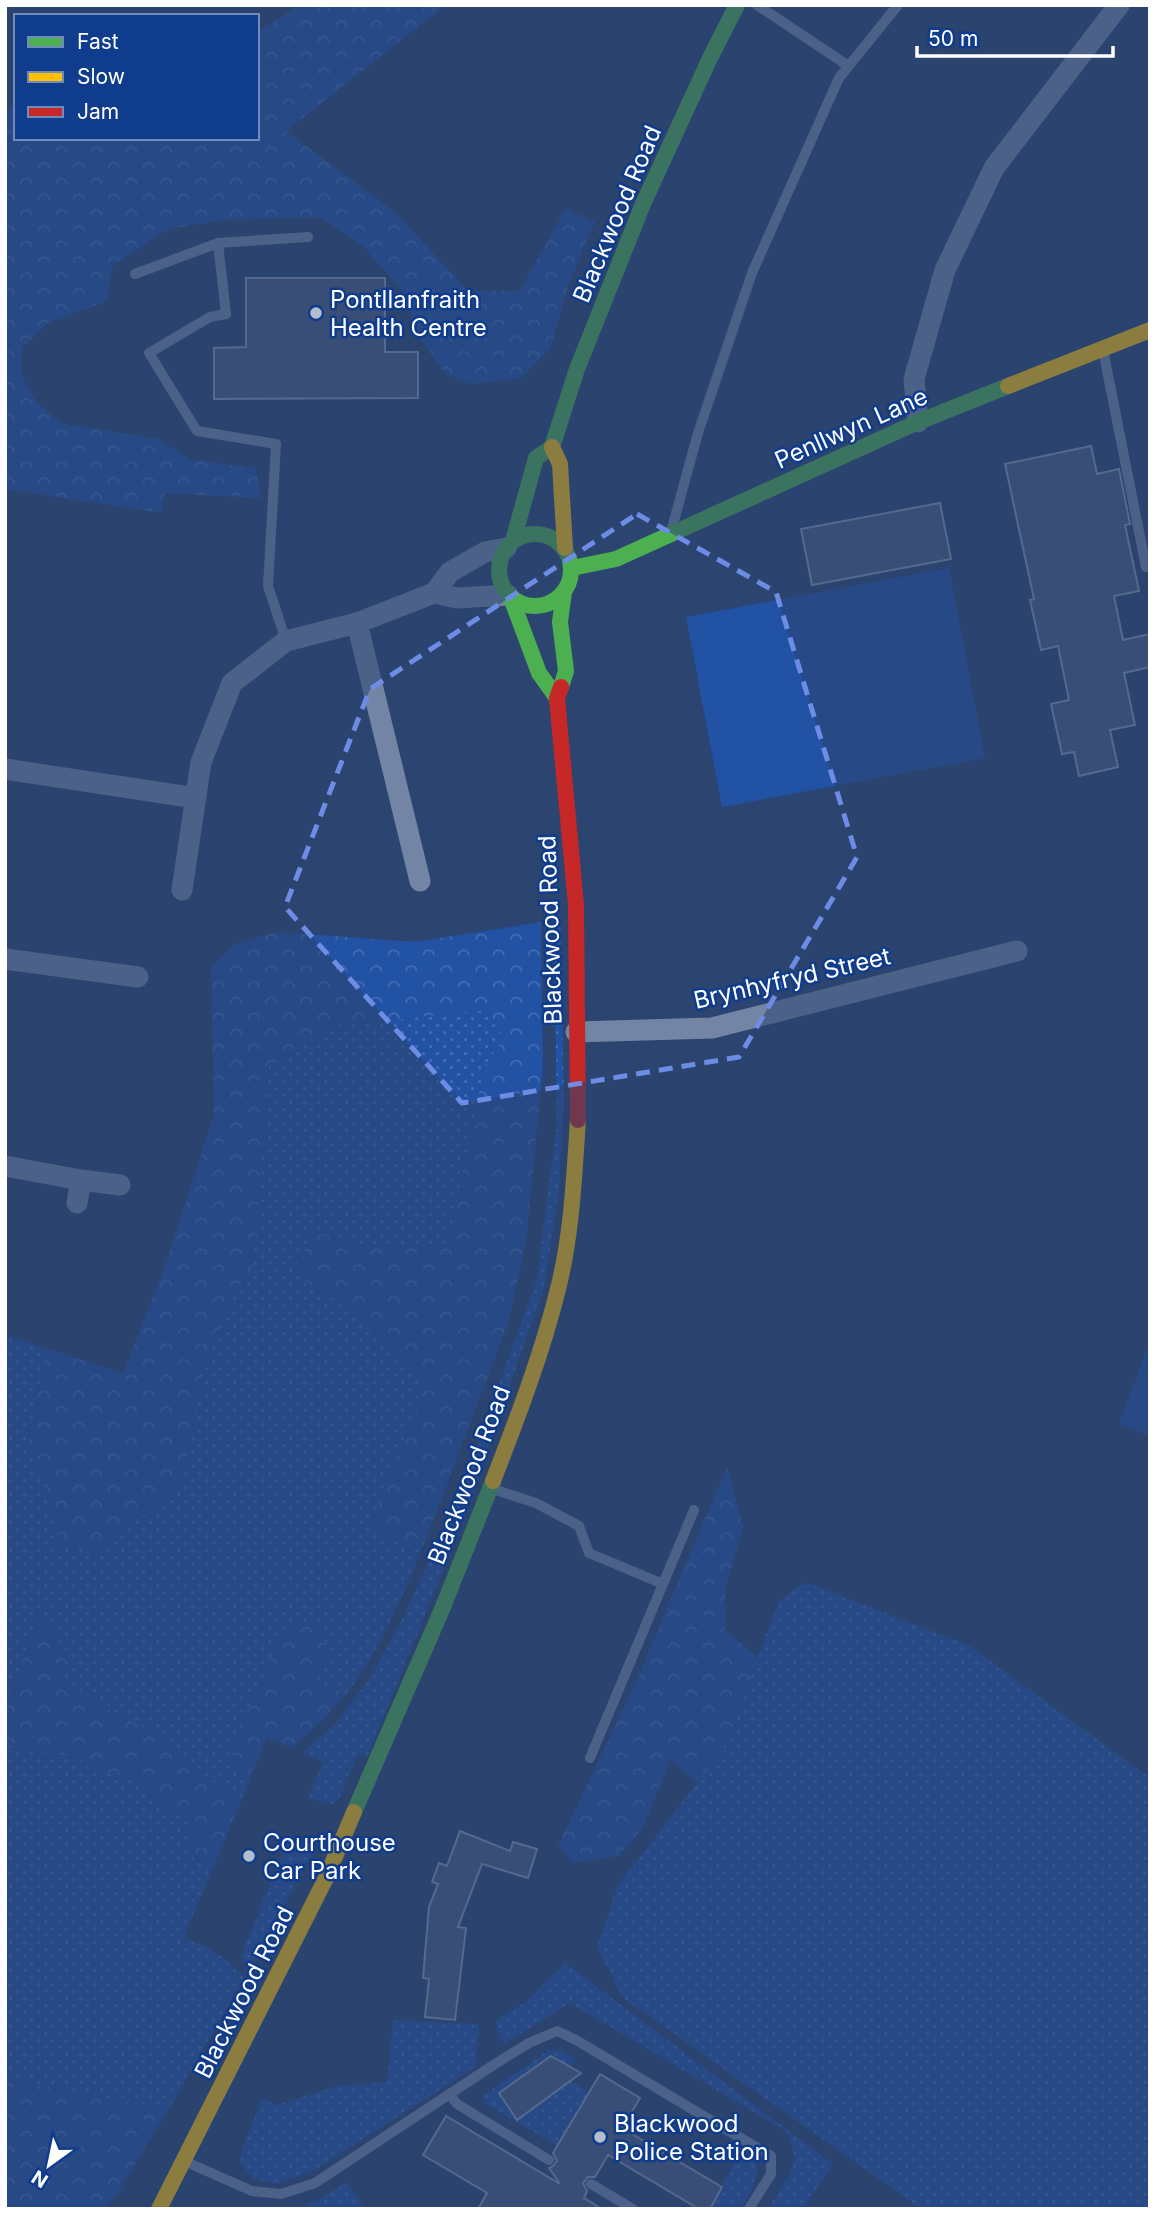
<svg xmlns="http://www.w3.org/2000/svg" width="1155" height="2214" font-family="Inter,sans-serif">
	<defs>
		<pattern id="grass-dots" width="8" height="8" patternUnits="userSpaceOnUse" patternTransform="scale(1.75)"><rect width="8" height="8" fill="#2252a4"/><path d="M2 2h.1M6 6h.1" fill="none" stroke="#436cb2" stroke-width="1.8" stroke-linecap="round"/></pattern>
		<pattern id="forest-crowns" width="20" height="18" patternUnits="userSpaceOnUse" patternTransform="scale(1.75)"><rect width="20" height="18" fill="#2252a4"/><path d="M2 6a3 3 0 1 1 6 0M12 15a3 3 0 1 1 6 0" fill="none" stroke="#436cb2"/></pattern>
	</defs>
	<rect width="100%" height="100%" fill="#2c4470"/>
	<path fill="url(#grass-dots)" d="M560,915L564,1100L559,1190L544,1287L458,1534L367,1757L358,1755L339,1799L332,1805L308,1798L323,1762L302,1753L335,1724L370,1678L405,1614L459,1495L537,1279L557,1123L554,916Z
		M485,1010L504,1038L484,1068L447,1248L375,1247L312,1233L293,1273L361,1315L416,1370L421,1402L387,1478L408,1545L427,1537C404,1591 383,1647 347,1693L317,1683L233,1768L249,1781L242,1799L206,1778L147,1729L90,1700L64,1676L39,1618L5,1706V1335L48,1349L28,1442L93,1552L123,1532L183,1482L207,1357L234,1293L253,1265L269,1066L332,1026Z
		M806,1582L970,1646L1150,1778V2209H921L622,1997L597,1947L618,1885L722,1751L779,1601Z
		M5,1743L20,1751L66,1755L131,1781L188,1821L195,1860L213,1868L184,1937C209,1948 226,1956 244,1977L169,2109L5,2079V1833L9,1824L5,1802Z
		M290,1835C299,1838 309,1844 312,1854L250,1968L241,1956Z
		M565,1963L833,2164L803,2209H768L790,2173L795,2157L787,2132L570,2003L504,2044L497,2032L496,2020L525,2003Z
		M393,2020L479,2024L475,2067L316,2169L276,2184L252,2178L240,2162L242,2149L262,2098L277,2105L337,2086L387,2082Z
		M550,2050H559L576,2059L571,2067L551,2056L499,2093L518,2120L570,2081L589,2092L557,2146L485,2103L482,2096Z
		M741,2150L756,2160C760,2180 751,2192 740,2209H710Z
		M347,2182L365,2209H291L318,2200Z"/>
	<path fill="url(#forest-crowns)" d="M300,5H446L286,131L396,213L468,291H520L566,208L595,222L569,283L550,349L521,378L471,384L446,374L421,339L400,288L364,247L320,217L224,220L168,229L112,266L107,301L48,323L22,348L21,374L36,401L60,423L158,439L191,460L256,468L261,498L165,493L162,513L5,489V113L16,105V138H257V32Z
		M541,922L543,1068L526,1241L509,1320L427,1537L408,1545L385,1536L372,1521L387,1478L420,1402L416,1370L361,1315L293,1274L312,1233L375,1247L447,1248L484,1068L504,1038L485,1010L332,1026L269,1066L253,1265L234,1293L207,1357L183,1482L123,1532L93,1552L60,1544L28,1442L48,1349L123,1373L165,1267L214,1114L211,966L237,943L278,932L415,942Z
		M727,1467L743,1527L726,1585L725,1629L758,1658L722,1751L697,1784L671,1759L642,1829L619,1856L572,1863L558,1846L636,1682Z
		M39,1618L68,1652L64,1676L90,1700L147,1729L206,1778L242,1799L213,1868L196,1860L188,1821L131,1781L66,1755L20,1751L5,1743V1706Z
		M287,1622L318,1627L332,1655L317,1683L347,1693L323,1720L292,1748L267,1738L249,1781L233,1768V1744Z
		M5,2079L169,2109L115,2197L102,2209H5Z"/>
	<path fill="#2252a4" d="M949,568L985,758L722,807L686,617Z
		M1150,1341V1436L1119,1424Z"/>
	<path fill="#475b7f" stroke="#8797b3" stroke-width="2" d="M246,278H385V352H418V398L214,399V348L246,347Z
		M1091,446L1097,474L1119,469L1130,524L1125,525L1139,591L1114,596L1123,640L1150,634V667L1124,673L1135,725L1110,730L1118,767L1079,776L1074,752L1062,754L1051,704L1069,700L1058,646L1041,650L1030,600L1034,599L1005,464Z
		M940,503L951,559L812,585L801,529Z
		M460,1831L510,1851L513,1842L537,1849L528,1878L482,1864L458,1927L466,1928L455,2020L425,2017L429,1979L423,1978L429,1907L438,1884L432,1882L439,1863L447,1866Z
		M551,2056L581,2073L517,2120L499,2093Z
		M600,2074L640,2098L622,2128L722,2187L710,2209H699L608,2155L595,2177H588L583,2183L587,2191L584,2198L602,2209H478L487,2193L423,2155L446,2116L560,2184L549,2168L553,2166L557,2161L553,2153Z"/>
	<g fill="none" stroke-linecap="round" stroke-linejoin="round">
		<path stroke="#7385a5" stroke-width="10" d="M757,5L847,65
			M218,243L226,314L210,317L149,353L197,431L276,444L268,586L286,641
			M135,274L218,243L308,237
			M1103,350L1146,567
			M672,528L698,433L752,273L839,78L898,5
			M493,1489L536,1503L579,1526L589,1553L663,1584
			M590,1758L694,1510
			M450,2095L457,2104L549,2160
			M184,2161L252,2191L281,2194L315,2183L495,2064L529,2043L557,2031L576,2040L771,2156V2174L749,2209
			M591,2184L633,2209"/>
		<path stroke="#7385a5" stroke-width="21" d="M918,422L914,379L945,270L994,168L1119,5
			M434,593L457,598L508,595
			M357,623L420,881
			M5,769L196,798
			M182,890L201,762L232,683L286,641L357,623L434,593L450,572L485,552L506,548
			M5,959L138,977
			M576,1032L712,1028L1017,951
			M5,1166L81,1180
			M77,1203L81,1180L120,1185"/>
		<path stroke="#4caf50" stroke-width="16" d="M499 570a36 36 0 1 1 72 0a36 36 0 1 1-72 0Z
			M513,541L536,458L552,447L577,369L643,204L710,58L737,5
			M572,568L616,559L918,422L1008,386
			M511,598L539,673L557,698
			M561,687L566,671L560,622L564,592
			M354,1812L443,1607L493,1481"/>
		<path stroke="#ffc107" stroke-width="16" d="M1008,386L1150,330
			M552,447L560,464L565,548
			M493,1481C517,1419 542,1354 558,1289C572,1234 574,1177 578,1120
			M159,2209L326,1878L354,1812"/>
		<path stroke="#c62828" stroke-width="16" d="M561,687L557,698L576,905L578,1120"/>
	</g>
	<path d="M0 0H1155V2214H0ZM637,514L776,592L857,857L739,1057L462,1103L285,907L370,689Z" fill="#2c4470" fill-opacity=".55" fill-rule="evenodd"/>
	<path fill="none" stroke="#6c8ce6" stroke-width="5" stroke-dasharray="14 9" stroke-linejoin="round" d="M637,514L776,592L857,857L739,1057L462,1103L285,907L370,689Z"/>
	<g fill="#b5becd" stroke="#0f3c8d" stroke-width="2.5">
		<circle cx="316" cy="313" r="7"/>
		<circle cx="249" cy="1856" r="7"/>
		<circle cx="600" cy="2137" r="7"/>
	</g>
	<g text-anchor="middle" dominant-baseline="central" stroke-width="5" stroke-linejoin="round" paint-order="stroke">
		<g font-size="24" fill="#fff" stroke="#0f3c8d">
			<text transform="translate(617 214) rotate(-67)">Blackwood Road</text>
			<text transform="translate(851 428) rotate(-24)">Penllwyn Lane</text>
			<text transform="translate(550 930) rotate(-92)">Blackwood Road</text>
			<text transform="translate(792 978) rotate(-13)">Brynhyfryd Street</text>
			<text transform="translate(469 1475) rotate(-69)">Blackwood Road</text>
			<text transform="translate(244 1992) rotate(-63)">Blackwood Road</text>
		</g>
		<g font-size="24" fill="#fff" stroke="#0f3c8d" text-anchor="start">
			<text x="330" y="299">Pontllanfraith<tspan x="330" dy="28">Health Centre</tspan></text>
			<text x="263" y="1842">Courthouse<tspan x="263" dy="28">Car Park</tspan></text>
			<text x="614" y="2123">Blackwood<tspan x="614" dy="28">Police Station</tspan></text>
		</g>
	</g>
	<rect width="1155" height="2214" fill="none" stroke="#ffffff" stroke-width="14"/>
	<rect x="14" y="14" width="245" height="126" fill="#0f3c8d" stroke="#6f8abb" stroke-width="2"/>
	<rect x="28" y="37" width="35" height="10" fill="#4caf50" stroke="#6f8abb" stroke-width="2"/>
	<text x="77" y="49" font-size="21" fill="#ffffff">Fast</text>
	<rect x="28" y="72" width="35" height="10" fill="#ffc107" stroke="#6f8abb" stroke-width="2"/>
	<text x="77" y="84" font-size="21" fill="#ffffff">Slow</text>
	<rect x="28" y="107" width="35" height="10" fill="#c62828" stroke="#6f8abb" stroke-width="2"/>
	<text x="77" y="119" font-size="21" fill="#ffffff">Jam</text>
	<g transform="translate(49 2165) rotate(213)" stroke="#0f3c8d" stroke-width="5" paint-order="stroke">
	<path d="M0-5L12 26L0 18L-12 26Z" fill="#ffffff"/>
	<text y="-10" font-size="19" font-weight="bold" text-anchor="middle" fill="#ffffff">N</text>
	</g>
	<path d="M917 46v10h196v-10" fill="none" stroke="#ffffff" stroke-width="3.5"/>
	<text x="928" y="46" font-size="21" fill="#ffffff" stroke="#0f3c8d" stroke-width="5" paint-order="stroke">50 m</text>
</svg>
